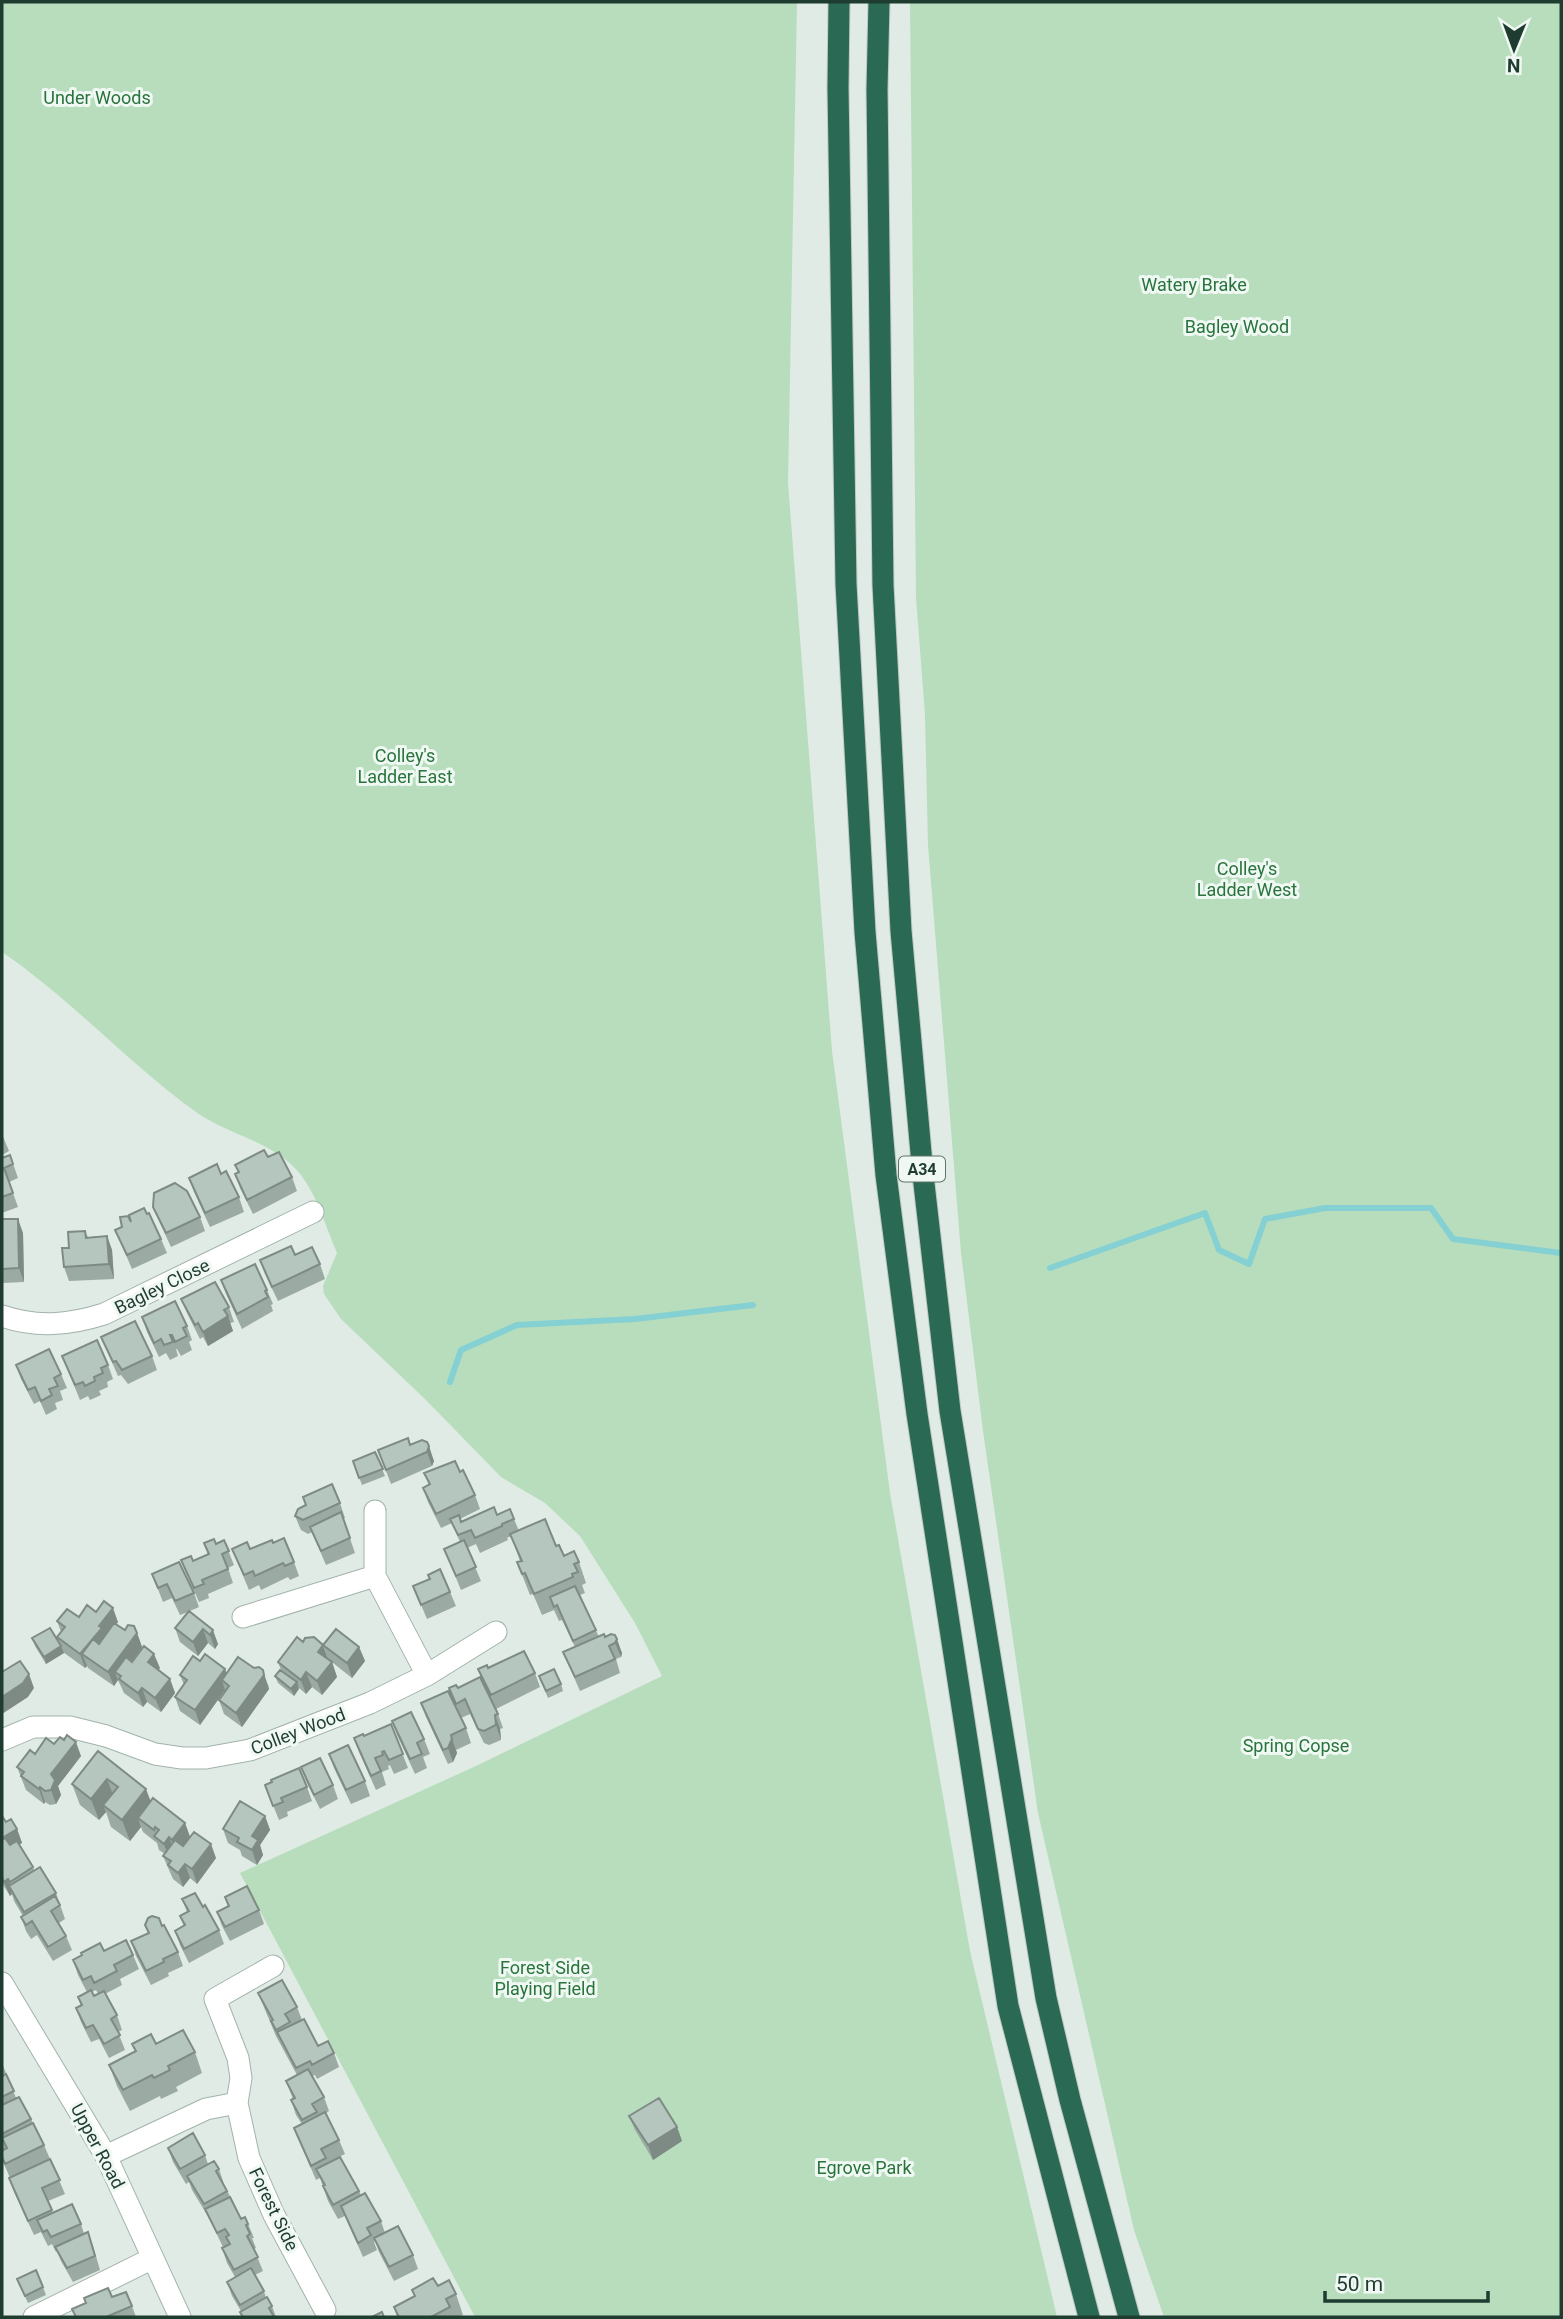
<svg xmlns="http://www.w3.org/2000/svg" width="1563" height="2319" font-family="Roboto,sans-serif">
	<rect width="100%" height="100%" fill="#dfebe4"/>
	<path fill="#b7ddbc" d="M2,2H797L788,483L832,1051L890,1493L970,1951L1057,2317H475L240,1873L476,1766L662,1676L635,1623L580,1536L545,1503L501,1477L426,1400L341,1319L324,1294L323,1286L337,1253C326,1228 318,1197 301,1175C274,1141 230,1136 196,1112C128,1063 71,999 2,952Z
		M910,2H1561V2317H1164L1134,2230L1038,1813L983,1431L961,1253L928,845L925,714L916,598Z"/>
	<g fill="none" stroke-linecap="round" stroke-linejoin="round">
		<path stroke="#84d0d3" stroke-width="6" d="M1050,1268L1205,1213L1219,1250L1249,1264L1265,1219L1325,1208H1431L1453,1239L1561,1253
			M450,1382L461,1350L517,1325L635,1319L753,1305"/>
		<g stroke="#a2b3ab" stroke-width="23">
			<path id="street" d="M2,1316C37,1328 69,1325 104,1314L313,1212
				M375,1511V1576L427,1675
				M243,1617L375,1576
				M2,1740L33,1727H70L106,1736L155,1754L182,1758H206L250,1750L370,1703L427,1675L496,1632
				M2,1983L106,2156L180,2317
				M237,2103L249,2158L274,2215L325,2310
				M106,2156L206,2109L237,2103L241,2078L238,2058L215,1999L273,1966
				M34,2317L153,2258"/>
		</g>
		<g stroke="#c0c8c5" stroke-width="23">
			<path id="highway" d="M839,2L838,88L846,584L865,932L886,1175L917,1414L1008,2006L1089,2317
				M879,2L877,89L883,585L901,931L923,1175L950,1411L1046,1998L1070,2100L1129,2317"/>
		</g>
		<use href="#street" stroke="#fff" stroke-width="21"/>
		<use href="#highway" stroke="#2a6954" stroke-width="21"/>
	</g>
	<path fill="#9baaa3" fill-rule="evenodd" d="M2,1134L9,1151L2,1155Z
		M10,1155L18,1178L9,1182L18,1207L2,1213V1158Z
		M268,1157L292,1177L297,1191L253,1214L240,1188L235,1174L238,1172L235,1165Z
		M221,1174L239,1197L244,1212L210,1227L194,1192L189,1178Z
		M153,1207L200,1217L205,1231L171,1247L159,1221Z
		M2,1219L23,1233L24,1282L2,1283Z
		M131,1222L161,1239L167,1253L132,1269L115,1230Z
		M85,1231L88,1237L107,1236L112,1250L114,1279L69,1281L64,1267L69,1248Z
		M295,1255L320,1264L325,1279L278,1301L265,1274L260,1260Z
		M221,1280L267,1290L273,1304L271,1305L273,1311L242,1329L226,1294Z
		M181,1299L229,1307L234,1322L230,1323L233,1331L208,1346L203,1337L200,1339L187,1313Z
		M142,1317L187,1326L192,1340L189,1342L192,1350L181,1356L177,1349H176L178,1356L170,1360L166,1353L159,1357L147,1332Z
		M101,1337L152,1356L157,1370L128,1384L121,1375L118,1376Z
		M62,1356L108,1365L113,1379L107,1382L108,1387L99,1391L101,1395L90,1400L88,1396L80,1400Z
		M16,1365L61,1374L67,1388L60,1391L63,1400L55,1403L57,1409L46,1415L40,1401L34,1404L21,1379Z
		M422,1440L434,1461L432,1466L391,1484L378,1450L410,1445Z
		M375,1452L385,1476L362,1485L353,1461Z
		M460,1472L475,1495L480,1509L460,1519L461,1522L497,1515L514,1519L519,1531L556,1546L564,1556L579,1562L586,1583L582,1585L585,1593L580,1595L599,1637H605L611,1634L622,1653L621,1657L616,1659L620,1673L580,1691L563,1652L575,1647L562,1620L559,1621L554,1610L542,1615L533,1594L530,1595L517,1562L520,1561L511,1536L507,1538L508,1540L480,1553L476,1544L467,1548L481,1581L461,1590L444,1549L460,1542L452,1523L441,1528L428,1502L423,1488L429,1485L424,1473Z
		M340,1503L345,1518H343L355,1553L326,1565L312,1532L308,1534L301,1530L295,1516Z
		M224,1540L234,1565L228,1568L233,1583L208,1594L209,1598L199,1602L181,1560L193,1561L208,1554L204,1543L216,1544Z
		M273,1543L294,1562L299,1576L290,1580L288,1577L261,1590L259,1585L249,1590L232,1549H250Z
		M152,1574L194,1593L199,1607L190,1611L218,1644L215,1649L208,1643L198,1656L180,1642L175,1628L188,1612L180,1615L172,1598L163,1602Z
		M413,1586L450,1592L456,1606L427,1619Z
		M96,1612L118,1622L116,1624L125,1630L137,1633L142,1647L131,1662L160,1668L158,1670L170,1679L175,1693L161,1712L147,1702L143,1707L124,1693L118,1680L114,1686L88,1668L87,1666L85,1668L63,1652L64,1653L46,1664L35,1646L32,1638L60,1644L57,1637L61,1632L57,1621Z
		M303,1642L332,1662L337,1677L322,1695L312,1687L306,1694L299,1688L294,1696L278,1683L275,1676L281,1670L278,1662Z
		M323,1645L359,1647L365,1661L352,1678L328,1659Z
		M200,1661L225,1669L227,1674L268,1684L269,1689L242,1727L224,1714L219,1700L225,1691V1690L200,1725L180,1711L175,1697L184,1685L180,1675Z
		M488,1668L535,1673L540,1687L496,1709L483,1683L478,1669Z
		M539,1676L561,1684L563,1691L548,1698Z
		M449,1688H458L498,1714L503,1728L500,1729L501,1740L489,1745L484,1743L470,1714L461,1718Z
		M421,1703L466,1728L471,1743L456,1750L457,1753L453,1762L448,1764L426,1717Z
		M392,1721L424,1739L430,1754L423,1757L427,1768L415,1774L397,1735Z
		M391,1724L408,1768L394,1774L390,1765L388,1766L389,1769L382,1772L386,1785L376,1790L359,1752L354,1738L364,1736Z
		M54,1744L81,1756L58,1786L61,1795L56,1804L50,1805L45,1802L44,1804L26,1790L17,1767L35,1754Z
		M98,1751L151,1801L185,1823L190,1837L216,1858L197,1884L190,1878L183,1887L173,1879L163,1856L165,1854L159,1850L157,1843L143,1832L141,1827L130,1841L111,1827L106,1812L99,1820L80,1805L72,1784Z
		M329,1754L365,1781L370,1796L351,1804L334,1768Z
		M301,1767L333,1785L338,1799L320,1809L306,1781Z
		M265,1785L307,1787L312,1801L287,1812L288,1816L279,1820Z
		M2,1816L6,1822L17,1829L22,1843L19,1844L35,1871L56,1893L65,1919L59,1923L66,1936L72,1950L53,1961L37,1935L31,1939L26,1931L21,1917L23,1916L14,1901L12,1894L10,1896L2,1883Z
		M265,1816L270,1830L260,1845L263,1855L257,1865L242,1856L240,1850L228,1843L223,1829Z
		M225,1897L259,1910L264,1924L230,1941L222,1926L217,1912L228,1906Z
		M182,1899L219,1930L224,1944L189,1963L180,1945L175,1931L184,1926L180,1916L187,1912Z
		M145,1925L162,1926L178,1952L183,1966L168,1973L169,1976L151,1985L136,1956L131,1941L148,1933Z
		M104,1951L133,1955L139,1969L120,1979L122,1985L105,1994L117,2015L122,2030L118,2032L125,2050L109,2058L99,2039L91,2042L81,2022L76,2008L81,2005L78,1997L87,1992L78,1975L73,1960ZM96,1990L98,1994L94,1996L92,1992Z
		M258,1993L297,2007L302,2020L318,2046L334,2053L339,2067L317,2079L315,2075L312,2076L324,2097L329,2111L325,2114L339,2140L345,2154L327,2163L359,2191L361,2195L381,2221L385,2233L413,2255L418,2269L394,2281L379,2252L375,2241L374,2242L377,2250L363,2257L345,2216L338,2219L328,2201L320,2178L316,2180L294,2128L302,2124L296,2115L291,2100L293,2099L286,2081L297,2075L276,2036Z
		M132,2044H156L195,2052L202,2073L176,2087L178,2091L161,2099L160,2096L130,2111L117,2086L109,2065L135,2052Z
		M2,2063L16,2098L31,2119L44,2145L65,2194L48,2201L53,2213L81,2224L84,2234L88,2232L93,2246L100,2270L73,2282L61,2261L57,2251L56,2252L52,2244L48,2246L41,2232L34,2235L14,2192L9,2178H10L2,2159Z
		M629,2116L677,2127L682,2141L653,2160L635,2130Z
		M168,2148L205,2155L208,2164L219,2169L224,2184L241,2219L248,2224L254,2238H252L256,2248L254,2249L263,2271L255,2275L264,2291L266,2298L272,2306L276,2317H242L240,2312L241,2311L232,2296L227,2282L235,2277L227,2263L222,2248L229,2245L228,2244L223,2247L209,2218L192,2190L189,2182L186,2184L173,2162Z
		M17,2279L43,2287L46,2295L28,2303Z
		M438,2286L456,2294L463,2315L459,2317H397L394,2307L414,2296L412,2290Z
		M112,2297L132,2306L136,2317H75Z"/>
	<path fill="#7e8b84" d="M18,1219L23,1233L24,1282L19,1268Z
		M107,1236L112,1250L114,1279L109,1264Z
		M228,1316L233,1331L208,1346L203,1332Z
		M429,1446L434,1461L432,1466L427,1452Z
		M113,1608L118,1622L106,1639L82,1654L87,1666L85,1668L80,1654Z
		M203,1629L208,1643L198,1656L193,1642Z
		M213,1630L218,1644L215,1649L210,1635Z
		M137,1633L142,1647L121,1676L115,1672L118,1680L114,1686L108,1672Z
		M617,1639L622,1653L621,1657L615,1643Z
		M323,1645L328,1659L323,1666L318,1652Z
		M61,1646L64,1653L46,1664L44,1657Z
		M359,1647L365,1661L352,1678L347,1663Z
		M154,1654L160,1668L153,1677L148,1662Z
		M332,1662L337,1677L322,1695L317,1681Z
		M225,1669L230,1683L222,1680L225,1690L200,1725L195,1710Z
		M263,1670L269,1689L242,1727L236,1713Z
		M306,1672L312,1687L306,1694L301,1680Z
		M29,1674L34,1688L28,1697L2,1714V1697Z
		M170,1679L175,1693L161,1712L155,1698Z
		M297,1682L299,1689L294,1696L291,1689Z
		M142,1688L147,1702L143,1707L138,1693Z
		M495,1715L500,1729L501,1740L496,1725Z
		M452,1739L457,1753L453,1762L448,1748Z
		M76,1742L81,1756L58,1786L61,1795L56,1804L51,1790V1774Z
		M107,1779L115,1800L103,1805L106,1812L99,1820L91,1799Z
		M40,1787L45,1802L44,1804L39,1789Z
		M146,1789L154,1810L138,1818L141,1827L130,1841L122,1820Z
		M265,1816L270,1830L260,1845L263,1855L257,1865L252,1850V1836Z
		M185,1823L190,1837L177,1854L172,1840Z
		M17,1829L22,1843L4,1854L2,1848V1838Z
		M169,1837L174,1851L169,1858L164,1844Z
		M211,1844L216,1858L197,1884L192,1869Z
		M185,1864L190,1878L183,1887L178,1873Z
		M8,1879L13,1893L9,1886L12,1894L10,1896L4,1882Z
		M677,2127L682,2141L653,2160L648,2145Z"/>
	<path fill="#b4c6bd" stroke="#7e8b84" stroke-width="2" d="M264,1150L268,1157L279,1152L292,1177L247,1200L235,1174L239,1172L235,1165Z
		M10,1155L13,1164L4,1168L13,1193L2,1197V1158Z
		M217,1164L221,1174L226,1171L239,1197L205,1213L189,1178Z
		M175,1183L187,1191L200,1217L166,1233L153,1207L154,1193Z
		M144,1208L147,1214L149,1213L161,1239L127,1255L115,1230L122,1227L120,1217L128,1216L131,1222L129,1215Z
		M2,1219H18L19,1268L2,1269Z
		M85,1231L86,1238L107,1236L109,1264L64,1267L62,1248H69L68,1232Z
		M291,1246L295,1255L312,1247L320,1264L272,1287L260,1260Z
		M255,1264L267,1290L265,1291L268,1297L237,1314L221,1280Z
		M215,1282L229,1307L224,1310L228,1316L203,1332L198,1323L195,1325L181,1299Z
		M175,1301L187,1326L183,1328L187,1336L175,1342L172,1335H170L173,1342L164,1345L161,1339L154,1343L142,1317Z
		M135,1321L152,1356L122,1370L116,1361L113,1362L101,1337Z
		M97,1340L108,1365L101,1368L103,1373L94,1377L95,1381L85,1386L83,1382L75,1385L62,1356Z
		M49,1349L61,1374L54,1378L58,1386L49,1389L52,1395L41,1401L35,1387L28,1390L16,1365Z
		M408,1438L410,1445L422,1440L427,1442L429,1446L427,1452L386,1470L378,1450Z
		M375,1452L383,1469L359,1478L353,1461Z
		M455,1461L460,1472L463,1470L475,1495L436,1514L423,1488L430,1484L424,1473Z
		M332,1484L340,1503L303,1520L295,1516L298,1509L306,1505L303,1497Z
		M494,1507L497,1515L510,1509L514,1519L502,1524V1526L475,1538L471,1530L458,1535L450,1519L459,1515L461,1522Z
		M341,1512L350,1538L321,1551L310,1527Z
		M545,1519L556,1546L559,1545L564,1556L574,1551L579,1562L574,1564L578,1572L572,1574L573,1577L534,1594L525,1573L522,1574L517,1562L522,1561L510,1534Z
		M284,1538L294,1562L285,1566L283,1563L255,1576L253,1571L244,1575L232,1549L247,1542L250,1549L272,1540L273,1543Z
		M214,1539L216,1544L224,1540L229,1551L222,1554L228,1569L202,1580L204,1584L194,1588L181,1560L191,1556L193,1561L209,1554L204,1543Z
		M464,1540L476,1567L456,1576L444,1549Z
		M179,1562L194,1593L175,1601L167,1584L158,1588L152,1574Z
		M440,1569L450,1592L421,1605L413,1586L430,1579L428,1575Z
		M575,1586L596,1630L573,1641L557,1605L554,1607L550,1597Z
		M104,1601L113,1608L99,1626L102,1628L80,1654L57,1637L65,1627L57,1621L67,1609L79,1617L87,1605L96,1612Z
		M189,1611L213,1630L210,1635L203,1629L193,1642L175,1628Z
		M114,1623L125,1630L128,1625L134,1626L137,1633L108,1672L82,1654L93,1639L99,1644Z
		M50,1628L61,1646L44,1657L32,1638Z
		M336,1629L359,1647L347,1663L323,1645Z
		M604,1634L605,1637L611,1634L615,1635L617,1639L615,1643L609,1646L615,1659L575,1677L563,1652Z
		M297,1637L303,1642L305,1638L314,1637L323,1645L318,1652L332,1662L317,1681L306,1672L301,1680L278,1662Z
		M144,1646L154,1654L148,1662L170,1679L155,1698L142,1688L138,1693L119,1679L121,1676L115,1672L126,1657L132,1662Z
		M524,1651L535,1673L491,1695L478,1669L487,1665L488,1668Z
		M205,1654L225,1669L195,1710L175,1697L187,1680L180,1675L193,1656L200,1661Z
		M238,1657L254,1668L259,1667L263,1670L264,1675L236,1713L219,1700L229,1686L222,1680Z
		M20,1661L29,1674L23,1683L2,1697V1672Z
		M554,1669L561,1684L546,1691L539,1676Z
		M280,1670L297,1682L291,1689L275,1676Z
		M480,1677L498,1714L495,1715L496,1725L484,1731L478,1729L465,1699L456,1704L449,1688L456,1685L458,1688Z
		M448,1691L466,1728L451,1735L452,1739L448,1748L443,1750L421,1703Z
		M411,1712L424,1739L417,1743L422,1754L410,1759L392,1721Z
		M391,1724L403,1754L389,1760L384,1751L382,1752L383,1755L375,1758L381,1771L371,1776L354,1738L363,1734L364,1736Z
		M67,1735L76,1742L51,1774L55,1780L51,1790L45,1791L40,1787L39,1789L21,1776L24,1772L17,1767L30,1750L35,1754L46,1738L54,1744L60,1737L64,1740Z
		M348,1745L365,1781L346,1790L329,1754Z
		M98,1751L146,1789L122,1820L103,1805L118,1787L107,1779L91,1799L72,1784Z
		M320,1758L333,1785L314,1795L301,1767Z
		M299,1768L307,1787L281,1798L283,1802L273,1806L265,1785L272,1782L271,1780Z
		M153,1798L185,1823L172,1840L169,1837L164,1844L154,1836L159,1830L155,1827L154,1830L138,1818Z
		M240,1801L265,1816L252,1836L258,1840L252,1850L237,1842L239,1838L223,1829Z
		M2,1816L6,1822L11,1819L17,1829L2,1838Z
		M194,1832L211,1844L192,1869L185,1864L178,1873L168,1865L171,1861L163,1856L175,1840L183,1846Z
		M5,1838L10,1845L17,1841L33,1867L10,1882L8,1879L4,1882L2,1877V1840Z
		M40,1867L56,1893L24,1912L9,1886Z
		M247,1886L259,1910L225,1927L217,1912L229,1906L225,1897Z
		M195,1893L203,1907L205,1905L219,1930L184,1949L175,1931L185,1925L180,1916L189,1911L182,1899Z
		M55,1896L60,1905L51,1911L66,1936L48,1947L32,1921L26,1925L21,1917Z
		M152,1916L159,1918L162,1926L164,1925L178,1952L163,1959L164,1962L146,1971L131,1941L149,1933L145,1925L148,1918Z
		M126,1940L133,1955L114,1965L117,1971L94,1983L91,1976L83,1980L73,1960L82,1955L81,1953L100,1943L104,1951Z
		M282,1980L297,2007L285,2014L290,2022L276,2030L271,2021L273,2020L258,1993Z
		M91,1990L94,1996L104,1991L117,2015L111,2019L120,2035L104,2044L93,2025L86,2028L76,2008L82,2005L78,1997Z
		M304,2019L318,2046L328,2041L334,2053L312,2065L310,2061L296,2068L277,2032Z
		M183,2030L195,2052L168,2066L170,2070L154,2078L152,2075L123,2090L109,2065L136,2051L132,2044L151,2034L156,2044Z
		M308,2069L324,2097L312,2104L317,2112L302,2120L291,2100L295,2098L286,2081Z
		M6,2074L14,2091L2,2097V2076Z
		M19,2097L31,2119L2,2134V2105Z
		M659,2098L677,2127L648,2145L629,2116Z
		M325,2112L339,2140L321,2149L326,2158L311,2166L294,2128Z
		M33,2123L44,2145L5,2164L2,2157V2151L7,2148L2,2138Z
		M193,2133L205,2155L180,2169L168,2148Z
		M340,2157L359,2191L333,2205L323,2186L325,2185L316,2169Z
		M50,2159L60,2180L42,2188L52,2210L28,2221L9,2178Z
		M214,2161L219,2169L216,2171L227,2191L204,2204L187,2176Z
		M365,2193L381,2221L367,2228L371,2235L358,2243L341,2206Z
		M230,2197L241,2219L245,2217L248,2224L246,2225L250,2234L247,2236L258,2257L234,2270L222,2248L230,2244L226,2237L229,2235L225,2229L217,2233L205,2209Z
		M72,2204L81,2224L51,2237L47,2230L43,2232L37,2220Z
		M398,2226L413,2255L389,2267L374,2238Z
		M88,2232L95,2256L67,2268L55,2247Z
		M251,2268L264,2291L240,2305L227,2282Z
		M36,2270L43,2287L25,2296L17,2279Z
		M433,2278L438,2286L449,2280L456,2294L446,2299L450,2307L431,2317H399L394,2307L415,2296L412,2290Z
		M108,2288L112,2297L126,2292L132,2306L106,2317H76L72,2309L86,2303L84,2298Z
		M267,2297L272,2306L269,2308L274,2317H243L240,2312Z
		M382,2312L384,2317H372Z"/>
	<g text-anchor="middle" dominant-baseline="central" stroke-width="6" stroke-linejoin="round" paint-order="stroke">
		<rect fill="#f0f8f3" stroke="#5e746b" stroke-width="2" x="899" y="1156.5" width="46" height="25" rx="5"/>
		<g font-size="16" font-weight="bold" fill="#1f3c31">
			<text x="922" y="1169">A34</text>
		</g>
		<g font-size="18" fill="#28743c" stroke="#f0f8f3">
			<text x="97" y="97">Under Woods</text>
			<text x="1194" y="284">Watery Brake</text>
			<text x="1237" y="326">Bagley Wood</text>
			<text x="405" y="755">Colley's<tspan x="405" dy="21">Ladder East</tspan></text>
			<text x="1247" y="868">Colley's<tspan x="1247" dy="21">Ladder West</tspan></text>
			<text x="1296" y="1745">Spring Copse</text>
			<text x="545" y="1967">Forest Side<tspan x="545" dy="21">Playing Field</tspan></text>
			<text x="864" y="2167">Egrove Park</text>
		</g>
		<g font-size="18" fill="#1f3c31" stroke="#f0f8f3">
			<text transform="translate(162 1286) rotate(-26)">Bagley Close</text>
			<text transform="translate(298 1731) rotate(-21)">Colley Wood</text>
			<text transform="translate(98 2146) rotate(62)">Upper Road</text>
			<text transform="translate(274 2209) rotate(64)">Forest Side</text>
		</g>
	</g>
	<rect width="1563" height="2319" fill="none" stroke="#1f3c31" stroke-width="7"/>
	<g transform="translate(1514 49) rotate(181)" stroke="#f0f8f3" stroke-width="5" paint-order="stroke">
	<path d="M0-5L12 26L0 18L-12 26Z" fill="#1f3c31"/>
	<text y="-10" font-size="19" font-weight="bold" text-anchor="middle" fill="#1f3c31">N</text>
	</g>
	<path d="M1325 2291v10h163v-10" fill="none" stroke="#1f3c31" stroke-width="3.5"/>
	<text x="1336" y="2291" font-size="21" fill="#1f3c31" stroke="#f0f8f3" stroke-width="5" paint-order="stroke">50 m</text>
</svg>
